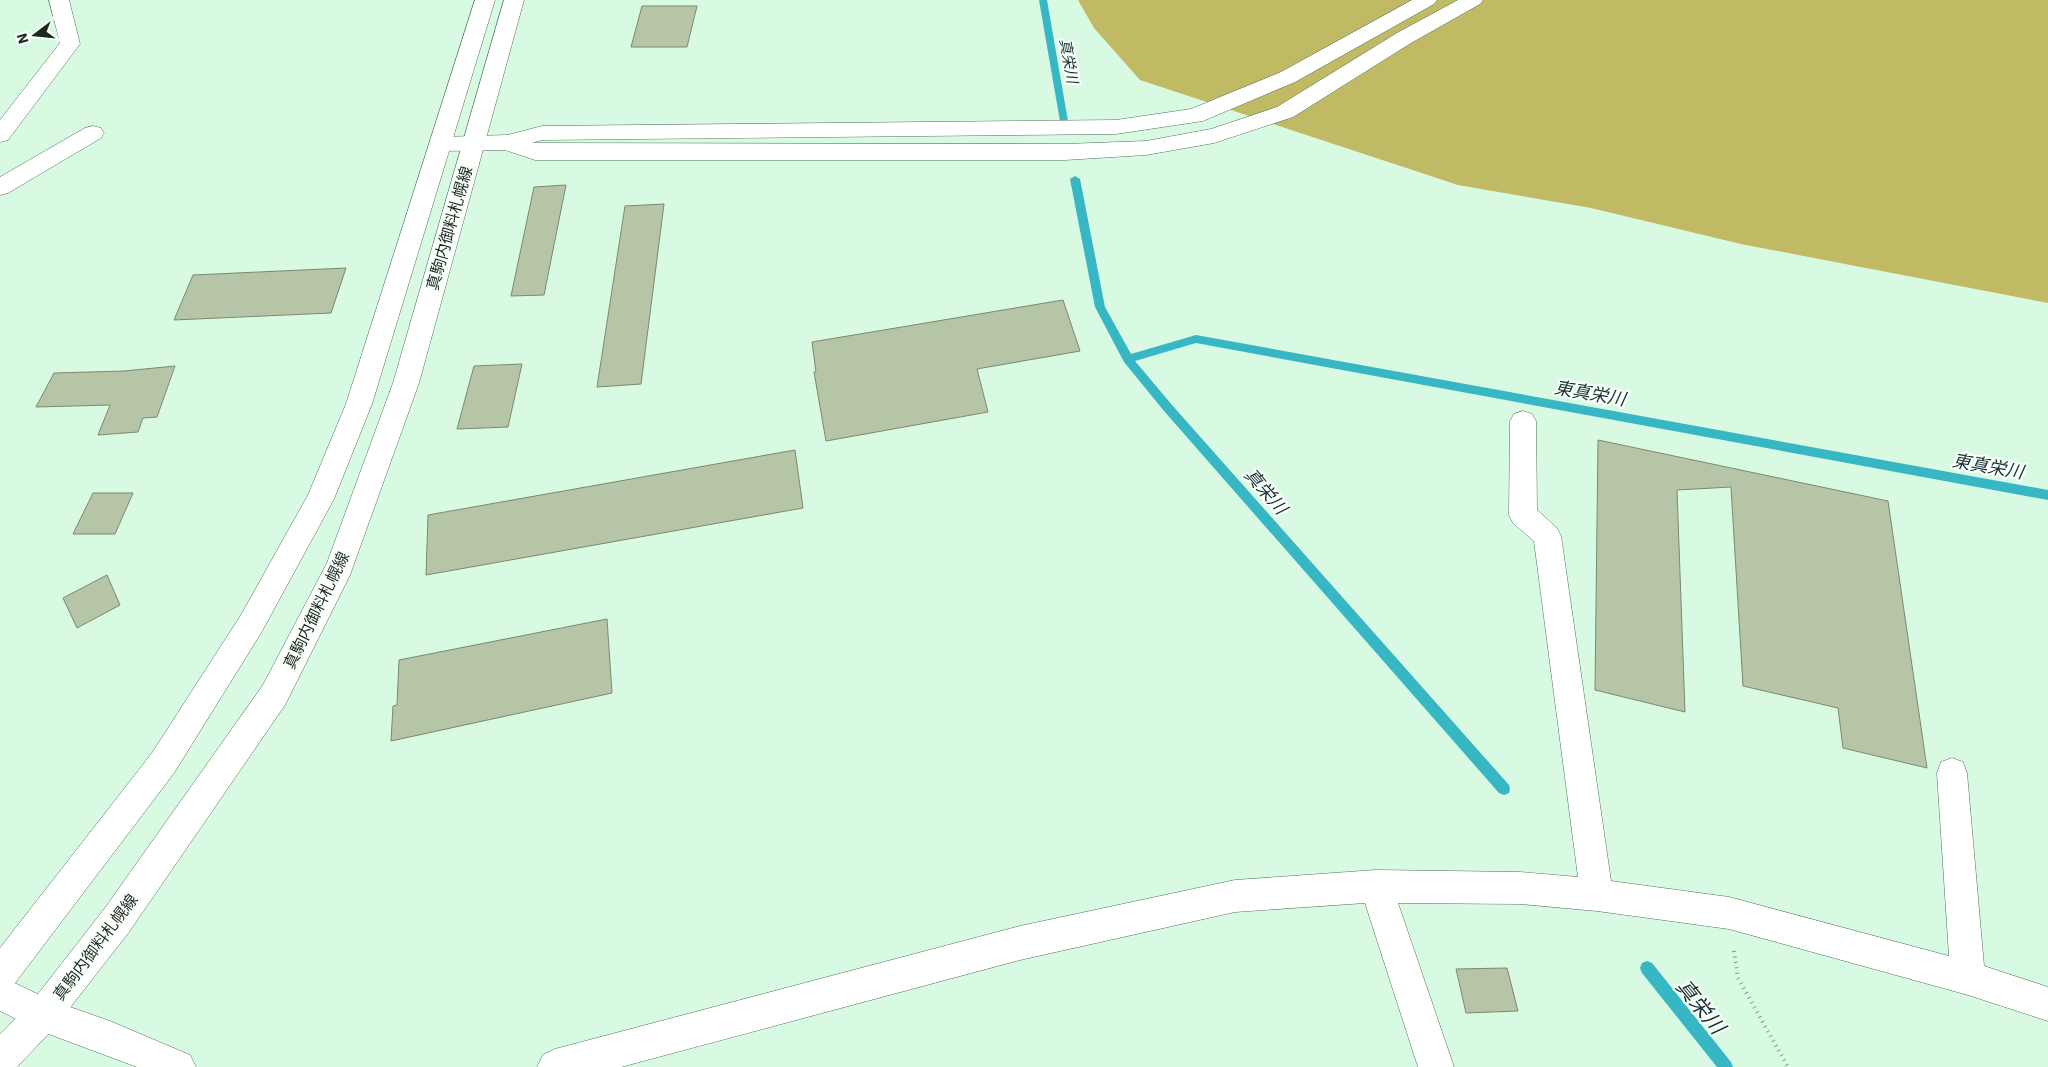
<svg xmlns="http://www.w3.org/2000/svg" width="2048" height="1067" font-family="'IBM Plex Sans','Noto Sans JP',sans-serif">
	<rect width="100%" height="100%" fill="#d8f9e2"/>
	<path fill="#c1ba64" d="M1078,0H2048V303L1741,244L1591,208L1458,185L1140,80L1094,28Z"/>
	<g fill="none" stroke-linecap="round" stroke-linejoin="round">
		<path fill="#37b6c4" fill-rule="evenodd" d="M1039,0H1047L1069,127L1065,130L1061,127Z
			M1075,176L1080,179L1105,307L1131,354L1196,335L2048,490V500L1196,343L1135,361L1172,405L1509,785L1510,789L1509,793L1504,795L1499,793L1164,411L1124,362L1095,307L1070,179Z
			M1647,961L1652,963L1731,1062L1733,1067H1717L1642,973L1640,968L1642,963Z"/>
	</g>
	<path fill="#b5c5a5" stroke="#7b8a6c" d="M642,6H697L687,47H631Z
		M566,185L544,295L511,296L534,187Z
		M664,204L641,384L597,387L625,206Z
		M346,268L331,313L174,320L193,275Z
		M1063,300L1080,351L977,369L988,412L826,441L814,372H816L812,342Z
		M522,364L508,427L457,429L474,366Z
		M175,366L157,417L143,418L138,432L98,435L110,405L36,407L54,373L124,371Z
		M1598,440L1888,501L1927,768L1843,748L1838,708L1743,686L1731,487L1677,490L1685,712L1595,690Z
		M795,450L803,508L426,575L428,515Z
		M93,493H133L115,534H73Z
		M107,575L120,605L77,628L63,598Z
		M607,619L612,693L391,741L393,706L397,705L399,660Z
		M1507,968L1518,1011L1466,1013L1456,969Z"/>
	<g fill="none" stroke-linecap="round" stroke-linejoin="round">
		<g stroke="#52705c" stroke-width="1">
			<path id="minor" d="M49,0H69L80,44L8,140L0,142V120L60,43Z
				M1412,0H1437L1434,4L1295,82L1203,121L1116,134L542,140L532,143L1065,144L1146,141L1211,129L1277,107L1397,33L1458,0H1483L1480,4L1411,43L1293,117L1214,143L1146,155L1065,160H535L505,150L441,151L433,149L430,144L433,139L441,137L508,135L542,126L1116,120L1191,109L1281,72Z
				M93,126L101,128L104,133L101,138L8,193L0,195V177L85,128Z
				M1523,411L1532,414L1536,421L1537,510L1557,528L1561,536L1611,881L1729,897L1949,956L1937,773L1941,762L1952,758L1963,762L1967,773L1984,966L2048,987V1021L1968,995L1729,929L1597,911L1520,904L1398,903L1454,1067H1418L1365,903L1235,912L1020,960L621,1067H537L543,1055L555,1049L1020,926L1235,880L1376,870L1520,872L1578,877L1534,541L1513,523L1509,515L1510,421L1514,414Z
				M0,976L50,1000L110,1021L190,1055L196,1067H137L43,1032L0,1011Z"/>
		</g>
		<g stroke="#52705c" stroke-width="1">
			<path id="major" d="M475,0H495L372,404L334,499L261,633L174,773L12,987L0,992V948L152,753L241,615L308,495L346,404Z
				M504,0H524L419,383L350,575L285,705L129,932L55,1027L17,1067H0V1034L31,1003L105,908L263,685L327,563L393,383Z"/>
		</g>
		<path stroke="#839b8a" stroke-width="4" stroke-dasharray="1 4.5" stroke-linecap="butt" d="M1734,951L1738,978L1788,1067"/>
		<use href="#minor" fill="#fff" fill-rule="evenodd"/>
		<use href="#major" fill="#fff" fill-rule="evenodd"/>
	</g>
	<g text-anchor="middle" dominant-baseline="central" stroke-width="4.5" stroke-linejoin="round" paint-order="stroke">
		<g font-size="15" font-style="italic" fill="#1b3133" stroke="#f8fffa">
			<text transform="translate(1069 61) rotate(80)">真栄川</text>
		</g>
		<g font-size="16" fill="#1c2920" stroke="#f8fffa">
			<text transform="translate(449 228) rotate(-74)">真駒内御料札幌線</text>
			<text transform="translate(316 610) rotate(-64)">真駒内御料札幌線</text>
			<text transform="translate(95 947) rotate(-53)">真駒内御料札幌線</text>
		</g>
		<g font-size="18" font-style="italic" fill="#1b3133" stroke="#f8fffa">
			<text transform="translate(1590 393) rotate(10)">東真栄川</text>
			<text transform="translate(1988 466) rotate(10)">東真栄川</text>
			<text transform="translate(1266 491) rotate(49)">真栄川</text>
		</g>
		<g font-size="21" font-style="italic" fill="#1b3133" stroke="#f8fffa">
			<text transform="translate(1701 1006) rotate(51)">真栄川</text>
		</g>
	</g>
	<g transform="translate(35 35) rotate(254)" stroke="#f8fffa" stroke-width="4" paint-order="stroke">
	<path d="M0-4L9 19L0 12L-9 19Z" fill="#1c2920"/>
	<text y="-8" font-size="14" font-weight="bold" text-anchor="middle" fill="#1c2920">N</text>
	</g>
</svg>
